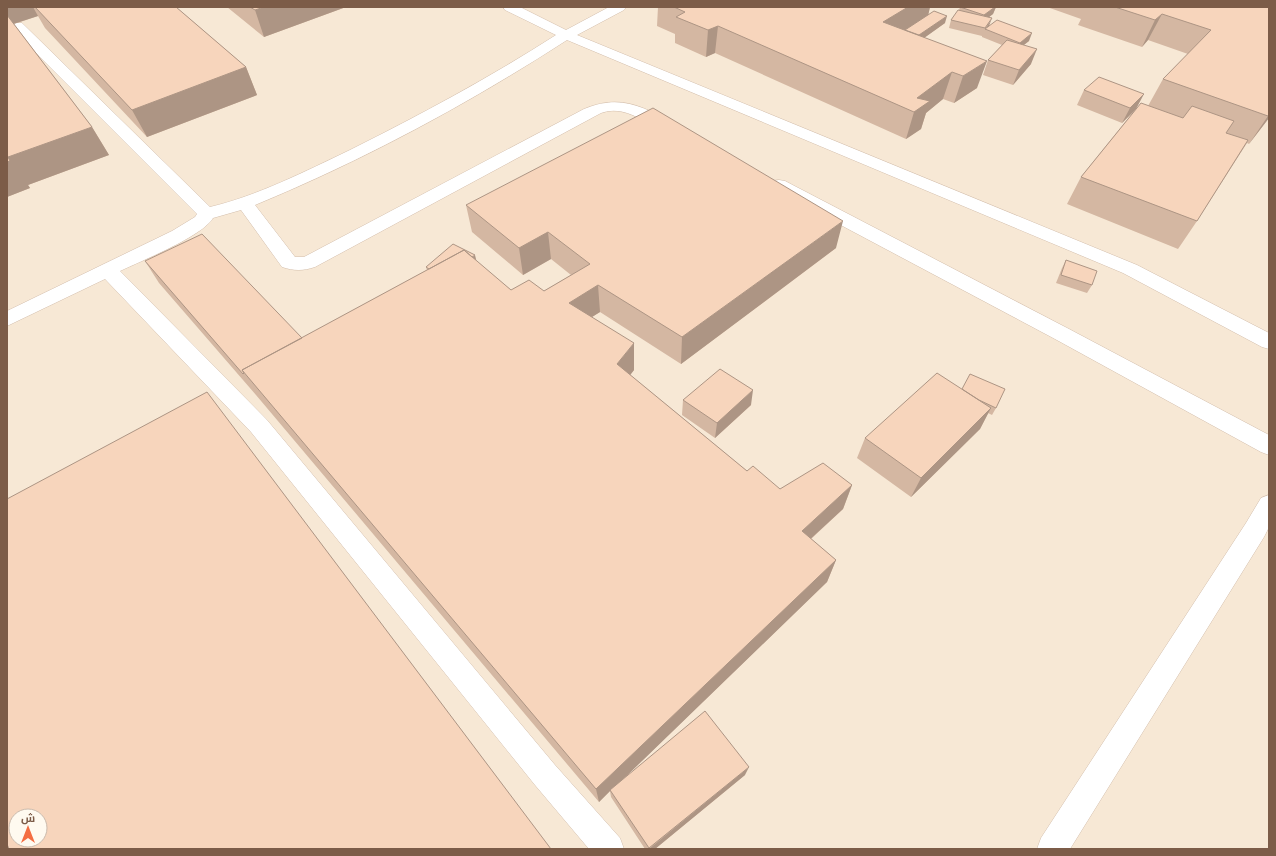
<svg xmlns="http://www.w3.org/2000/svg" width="1276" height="856" font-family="'Space Grotesk',Cairo,sans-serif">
	<rect width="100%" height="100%" fill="#fef6e8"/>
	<path fill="#f7e8d5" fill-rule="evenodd" d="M7,7H1269V849H7ZM16,816H40V840H16Z"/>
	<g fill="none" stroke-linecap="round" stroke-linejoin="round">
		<g stroke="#d3beac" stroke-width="1">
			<path id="minor" d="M503,7H520L566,30L609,7H626L624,10L577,35L1137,265L1269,333V349L1262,347L1123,273L567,40C468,104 364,160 255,205L295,257H304L584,109C620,94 642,106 675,124L677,127L675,130C654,135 631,102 601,113L315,267C303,271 294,271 282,267L241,210L213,218C203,236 141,261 120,271L267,420L555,765L620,838L624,849H589L535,785L251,432L105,279L7,326V311L172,231L195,217L197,214L12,29L10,26L12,23H22L210,207C257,196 306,171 350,150C420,115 489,78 556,35L505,10Z
				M779,180L785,181L1069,329L1269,435V455L1261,452L1055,339L773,189L771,185L773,181Z
				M1269,495V527L1264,537L1070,849H1037L1041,838L1246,523L1261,498Z"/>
		</g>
		<use href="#minor" fill="#fff" fill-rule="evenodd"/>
	</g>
	<path fill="#d4b7a2" d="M7,7H176L246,67L257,95L147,137L45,28L38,16L14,24L92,127L109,155L28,185L30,188L7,197Z
		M227,7H346L264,37Z
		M658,7H930L928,15L945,23L924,38L977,88L954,103L943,99L926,113L921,129L906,139L715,53L706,57L675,43V34L657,26Z
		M960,7H996L993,14L989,17V26L988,27L1029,41L1024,45L1031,64L1013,85L983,75L988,60L1002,45L982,37V36L949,28L951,20L959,10Z
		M1047,7H1269V118L1249,144L1247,143L1197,221L1178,249L1067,204L1081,177L1134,111L1122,123L1077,105L1084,90L1137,108L1148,106L1163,79L1188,54L1148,40L1142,47L1078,25L1081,19Z
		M466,205L836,248L681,364L600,312L592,317L634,370L630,375L747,471L780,489L852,485L843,509L811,539L836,560L827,582L622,780L745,775L655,849H645L611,797L610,791L599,802L256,395L159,283L145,261L302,338L427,270L426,267L476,261L511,290L544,291L571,275L551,259L523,275L472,232Z
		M1066,260L1092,285L1087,293L1056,283L1062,268Z
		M962,389L996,408L992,415L988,413L980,429L911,497L857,458L865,438Z
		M683,400L751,405L715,438L682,415Z"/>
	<path fill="#ad9584" d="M7,7H33L38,16L7,26Z
		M264,7H346L264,37L255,10Z
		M908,7H930L928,16L905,30V31L883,22Z
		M995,7H996L993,14L981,23L984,15Z
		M1162,14L1148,40L1142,47L1155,20Z
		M947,16L945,23L917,43L919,35Z
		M992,18L989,26L986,30H985Z
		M718,26L715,53L706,57L708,30Z
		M1032,33L1029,41L1017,50L1020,43Z
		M1037,49L1031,64L1013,85L1019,70Z
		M987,61L977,88L954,103L963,76Z
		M246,67L257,95L147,137L132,110Z
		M952,72L943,99L926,113L921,129L906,139L914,112L917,98Z
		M1144,94L1136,109L1122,123L1130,108Z
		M1269,115V118L1249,144L1268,116Z
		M92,127L109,155L28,185L30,188L7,197V162L8,157Z
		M843,221L836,248L681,364L682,337Z
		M548,232L551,259L523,275L519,248Z
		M475,255L477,263L448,278Z
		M598,285L600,312L571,330L569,303Z
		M634,343V370L618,391L617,364Z
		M753,390L751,405L715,438L717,423Z
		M991,408L980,429L911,497L921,478Z
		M852,485L843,509L794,554L802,531Z
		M836,560L827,582L611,791L610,790V791L599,802L596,789Z
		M749,767L745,775L655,849H649Z"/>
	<path fill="#f7d5bc" stroke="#ad9584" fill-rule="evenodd" d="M35,7H176L246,67L132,110Z
		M250,7H264L255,10Z
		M674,7H908L883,22L987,61L963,76L952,72L917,98L930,101L914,112L718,26L708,30L676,17L685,12Z
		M960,7H995L984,15Z
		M1115,7H1269V115L1268,116L1163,79L1211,30L1162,14L1155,20Z
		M958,10L992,18L985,28L951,20Z
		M934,11L947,16L919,35L905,30Z
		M7,15L92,127L8,157L10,161L7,162Z
		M997,20L1032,33L1020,43L985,29Z
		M1007,40L1037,49L1019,70L988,60Z
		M1099,77L1144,94L1130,108L1084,90Z
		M1141,103L1183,118L1192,106L1234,121L1226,133L1248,140L1197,221L1081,177Z
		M653,108L843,221L682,337L598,285L569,303L634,343L617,364L747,471L753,466L780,489L823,463L852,485L802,531L836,560L596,789L242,370L464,250L511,290L529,280L544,291L590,264L548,232L519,248L466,205Z
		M202,234L302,338L242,370L244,373L243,374L145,261Z
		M453,244L475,255L472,257L464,250L429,269L426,267Z
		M1066,260L1097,271L1092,285L1061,275Z
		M720,369L753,390L717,423L683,400Z
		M937,373L991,408L921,478L865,438Z
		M970,374L1005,389L996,408L979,400L962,389Z
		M207,392L551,849H9L7,844V499ZM16,816H40V840H16Z
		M705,711L749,767L649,848L610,790Z"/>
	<rect width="1276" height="856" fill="none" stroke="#7c5c48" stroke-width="16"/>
	<g transform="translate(28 828)"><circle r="19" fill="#fffaf0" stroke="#cbbbad"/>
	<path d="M0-3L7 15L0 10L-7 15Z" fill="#f46d41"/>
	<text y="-6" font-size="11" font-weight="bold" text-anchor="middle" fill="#7c5c48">ش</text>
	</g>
</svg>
